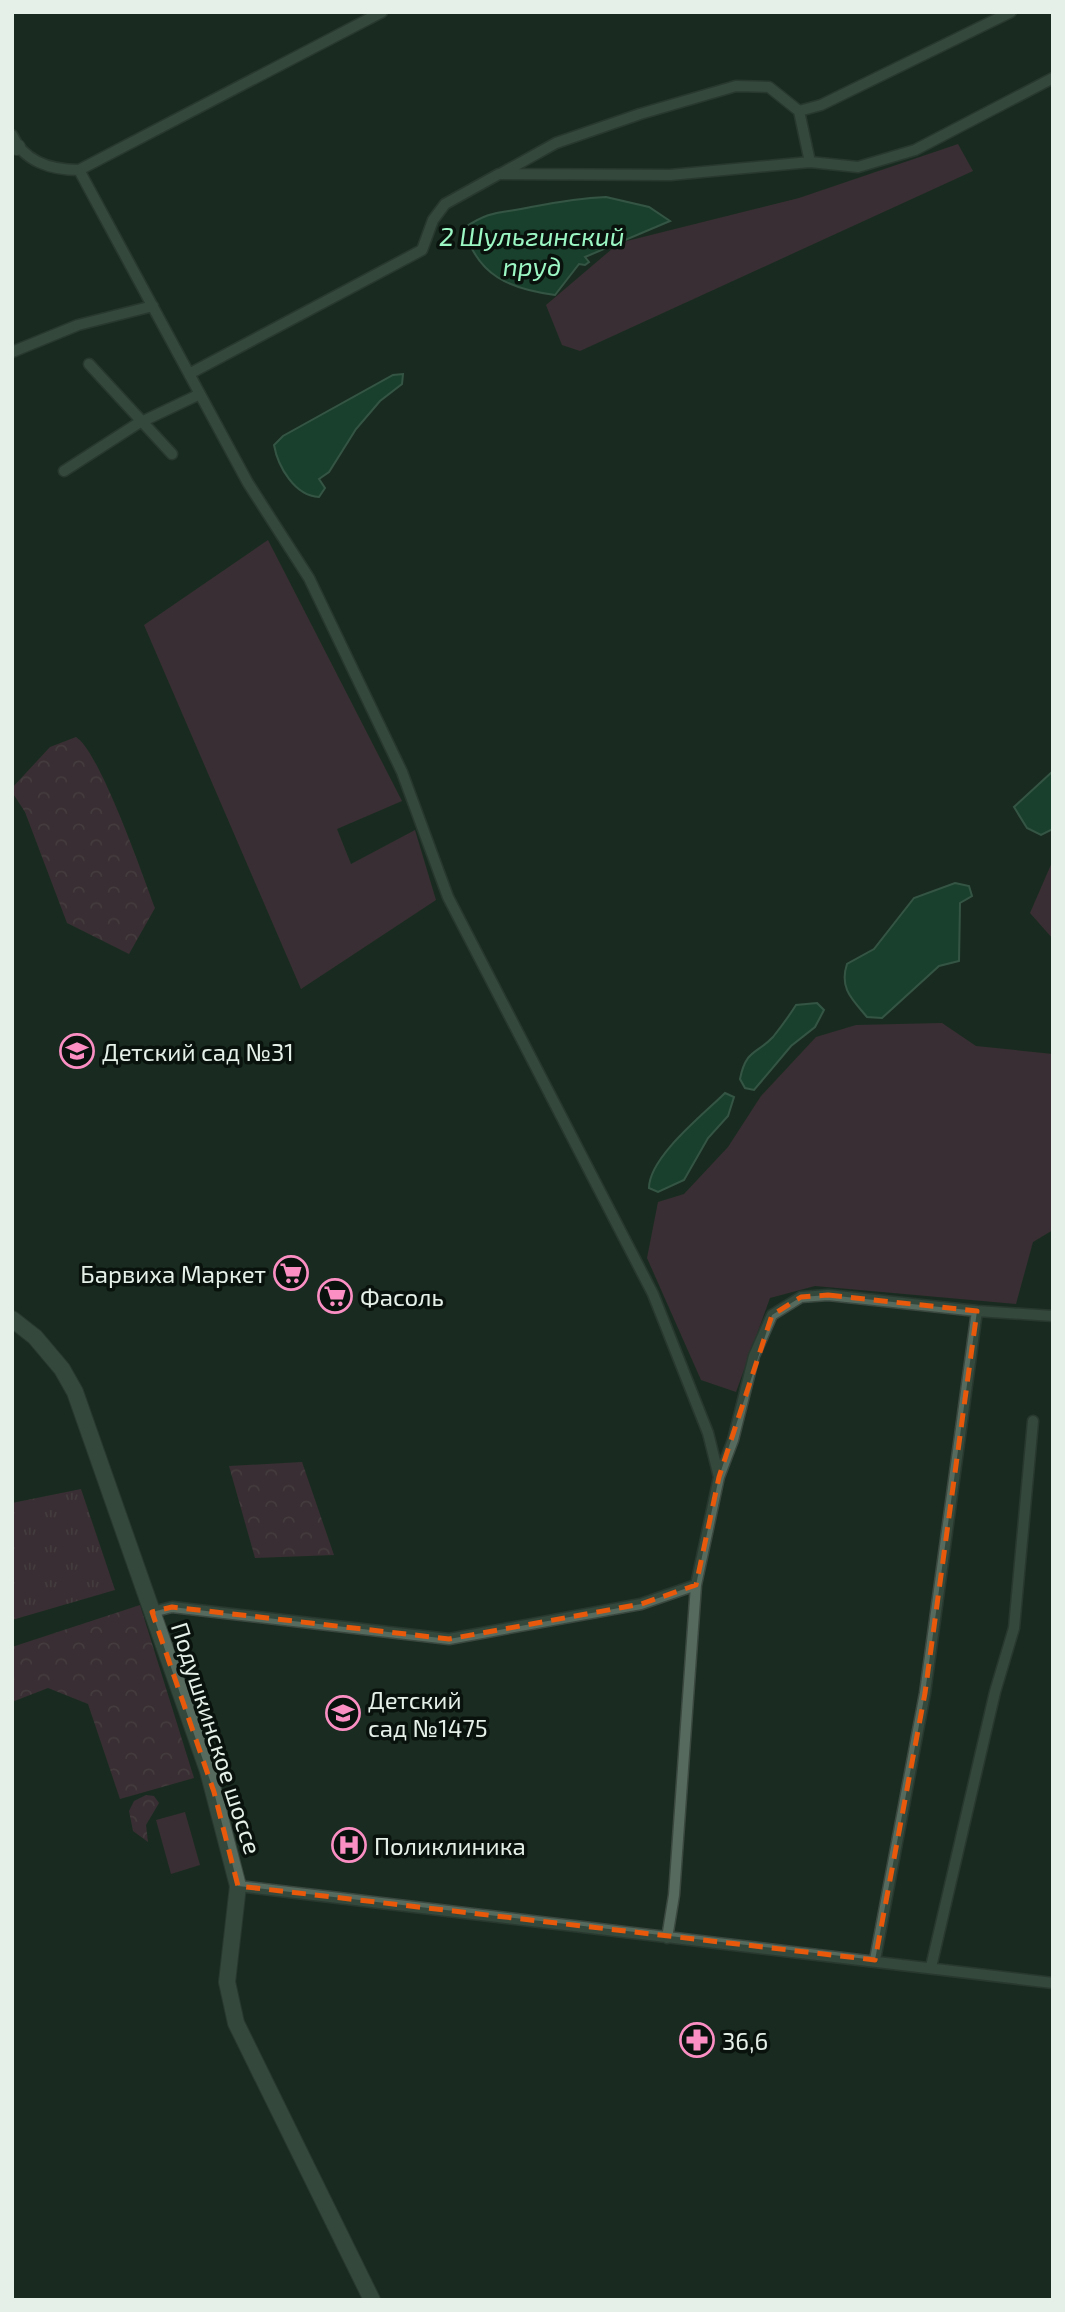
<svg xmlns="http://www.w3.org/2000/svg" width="1065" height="2312" font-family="'Exo 2',sans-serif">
	<defs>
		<pattern id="grass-tufts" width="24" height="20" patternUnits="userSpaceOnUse" patternTransform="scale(1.75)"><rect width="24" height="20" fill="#603249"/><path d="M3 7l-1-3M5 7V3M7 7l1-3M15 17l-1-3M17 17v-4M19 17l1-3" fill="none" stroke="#775063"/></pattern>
		<pattern id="forest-crowns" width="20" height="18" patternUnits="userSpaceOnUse" patternTransform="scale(1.75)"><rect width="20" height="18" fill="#603249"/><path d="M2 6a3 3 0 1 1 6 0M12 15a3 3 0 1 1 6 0" fill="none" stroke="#775063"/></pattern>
	</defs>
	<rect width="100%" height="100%" fill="#1a2b21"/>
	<path fill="url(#grass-tufts)" d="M81,1489L115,1590L12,1620V1503Z"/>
	<path fill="url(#forest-crowns)" d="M76,737C100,752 143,876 155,908L129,954L67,923L25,812L12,792V788L50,747Z
		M302,1462L334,1555L255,1558L229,1466Z
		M140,1605L194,1778L120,1799L88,1704L48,1688L12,1702V1647Z
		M146,1795L154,1796L159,1803L146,1825L148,1842L133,1831L129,1811L134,1801Z"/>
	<path fill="#603249" d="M958,144L973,171L580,351L562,345L546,305L619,243L799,198Z
		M268,540L402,801L337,829L351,864L415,830L436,900L301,989L144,625Z
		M1053,860V939L1030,913Z
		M942,1023L976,1046L1053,1054V1230L1033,1242L1016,1304L815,1286L770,1298L736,1392L701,1380L647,1258L658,1202L684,1194L728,1147L761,1096L816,1037L856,1025Z
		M185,1812L200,1865L171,1874L156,1820Z"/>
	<path fill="#195a3a" stroke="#56876e" stroke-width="2" d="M606,197L649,207L670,221L585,257L589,262L585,265L579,264L555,295C510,289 477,276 464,228C492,209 500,214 531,207C557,202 579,198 606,197Z
		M403,374L402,384L380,401L356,429L329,472L319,479L325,488L319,497C295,496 278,467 274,445L283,436L393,375Z
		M1053,771V829L1041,835L1027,828L1014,807Z
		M955,883L969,886L972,896L960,903L959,961L939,966L882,1018L867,1017C852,999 839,988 847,964L874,949L914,898Z
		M817,1003L824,1010L815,1027L791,1046L754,1090L745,1088L740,1079C746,1049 757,1054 773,1037C781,1027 789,1016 796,1005Z
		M725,1093L734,1097L728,1116L708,1138L684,1180L658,1192L649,1188C649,1157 704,1114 725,1093Z"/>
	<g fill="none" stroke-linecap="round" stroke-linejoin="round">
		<g stroke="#3a4840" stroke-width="13">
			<path id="street" d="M799,111L810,162
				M12,135C24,162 52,170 79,170L382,12
				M79,170L248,483L309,578L402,772L448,897L653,1294L708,1433L719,1477
				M502,173L556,143L640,114L736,86L769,87L799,111L821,105L1011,12
				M12,352L78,325L153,306
				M89,364L172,454
				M189,374L422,250L433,220L445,204L499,174L670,175L810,162L858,167L915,150L1053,78
				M64,471L137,424L200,394
				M152,1612L172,1607L449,1639L641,1604L696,1585
				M238,1886L1053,1983
				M667,1938L674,1895L696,1585L719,1477L733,1440L754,1356L772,1315L801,1297L828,1295L977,1311L1053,1316
				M875,1960L925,1693L977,1311
				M931,1967L995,1692L1014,1628L1033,1421"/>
		</g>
		<g stroke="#3a4840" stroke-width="18">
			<path id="secondary" d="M12,145L17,147
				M12,1319L35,1337L62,1369L75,1392L208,1771L238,1886L227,1982L236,2023L372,2300"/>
		</g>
		<use href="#street" stroke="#566a5e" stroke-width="10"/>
		<use href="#secondary" stroke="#566a5e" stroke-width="16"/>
	</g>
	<path d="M0 0H1065V2312H0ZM828,1295L977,1311L925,1693L875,1960L238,1886L214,1792L152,1612L172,1607L449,1639L641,1604L696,1585L719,1477L772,1315L801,1297Z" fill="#1a2b21" fill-opacity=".55" fill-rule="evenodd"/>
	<path fill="none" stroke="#e8590c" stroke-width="5" stroke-dasharray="14 9" stroke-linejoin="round" d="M828,1295L977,1311L925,1693L875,1960L238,1886L214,1792L152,1612L172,1607L449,1639L641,1604L696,1585L719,1477L772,1315L801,1297Z"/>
	<defs>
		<g id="school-ring" transform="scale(1.75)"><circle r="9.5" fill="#0a120d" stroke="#fb8fc4" stroke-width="1.5"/><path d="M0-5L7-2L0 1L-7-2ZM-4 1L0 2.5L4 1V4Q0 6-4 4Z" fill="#fb8fc4"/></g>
		<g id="supermarket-ring" transform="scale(1.75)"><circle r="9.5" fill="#0a120d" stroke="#fb8fc4" stroke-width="1.5"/><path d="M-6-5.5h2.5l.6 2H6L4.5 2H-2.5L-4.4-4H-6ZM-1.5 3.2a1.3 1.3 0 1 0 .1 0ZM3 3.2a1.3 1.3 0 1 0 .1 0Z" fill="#fb8fc4"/></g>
		<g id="hospital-ring" transform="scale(1.75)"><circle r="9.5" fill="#0a120d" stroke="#fb8fc4" stroke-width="1.5"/><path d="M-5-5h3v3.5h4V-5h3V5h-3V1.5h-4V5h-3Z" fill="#fb8fc4"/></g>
		<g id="pharmacy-ring" transform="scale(1.75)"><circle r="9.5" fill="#0a120d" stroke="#fb8fc4" stroke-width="1.5"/><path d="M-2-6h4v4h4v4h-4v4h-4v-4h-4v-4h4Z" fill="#fb8fc4"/></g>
	</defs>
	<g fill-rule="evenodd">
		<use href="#school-ring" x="77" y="1051"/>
		<use href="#supermarket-ring" x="291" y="1273"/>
		<use href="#supermarket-ring" x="335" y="1296"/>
		<use href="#school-ring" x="343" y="1713"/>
		<use href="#hospital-ring" x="349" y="1845"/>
		<use href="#pharmacy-ring" x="697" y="2040"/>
	</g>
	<g text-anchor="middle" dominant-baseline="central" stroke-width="7" stroke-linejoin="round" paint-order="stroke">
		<g font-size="24" fill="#e5f0e9" stroke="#0a120d" text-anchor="start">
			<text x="102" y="1051">Детский сад №31</text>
			<text x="266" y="1273" text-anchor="end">Барвиха Маркет</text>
			<text x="360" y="1296">Фасоль</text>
			<text x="368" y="1699">Детский<tspan x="368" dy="28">сад №1475</tspan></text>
			<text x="374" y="1845">Поликлиника</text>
			<text x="722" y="2040">36,6</text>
		</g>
		<g font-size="24" fill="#e5f0e9" stroke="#0a120d">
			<text transform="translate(217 1738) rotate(72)">Подушкинское шоссе</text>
		</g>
		<g font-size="26" font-style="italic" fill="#9bf7c3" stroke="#0a120d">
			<text x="532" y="235">2 Шульгинский<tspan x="532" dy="30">пруд</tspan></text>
		</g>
	</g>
	<rect width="1065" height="2312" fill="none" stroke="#e5f0e9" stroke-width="28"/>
</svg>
